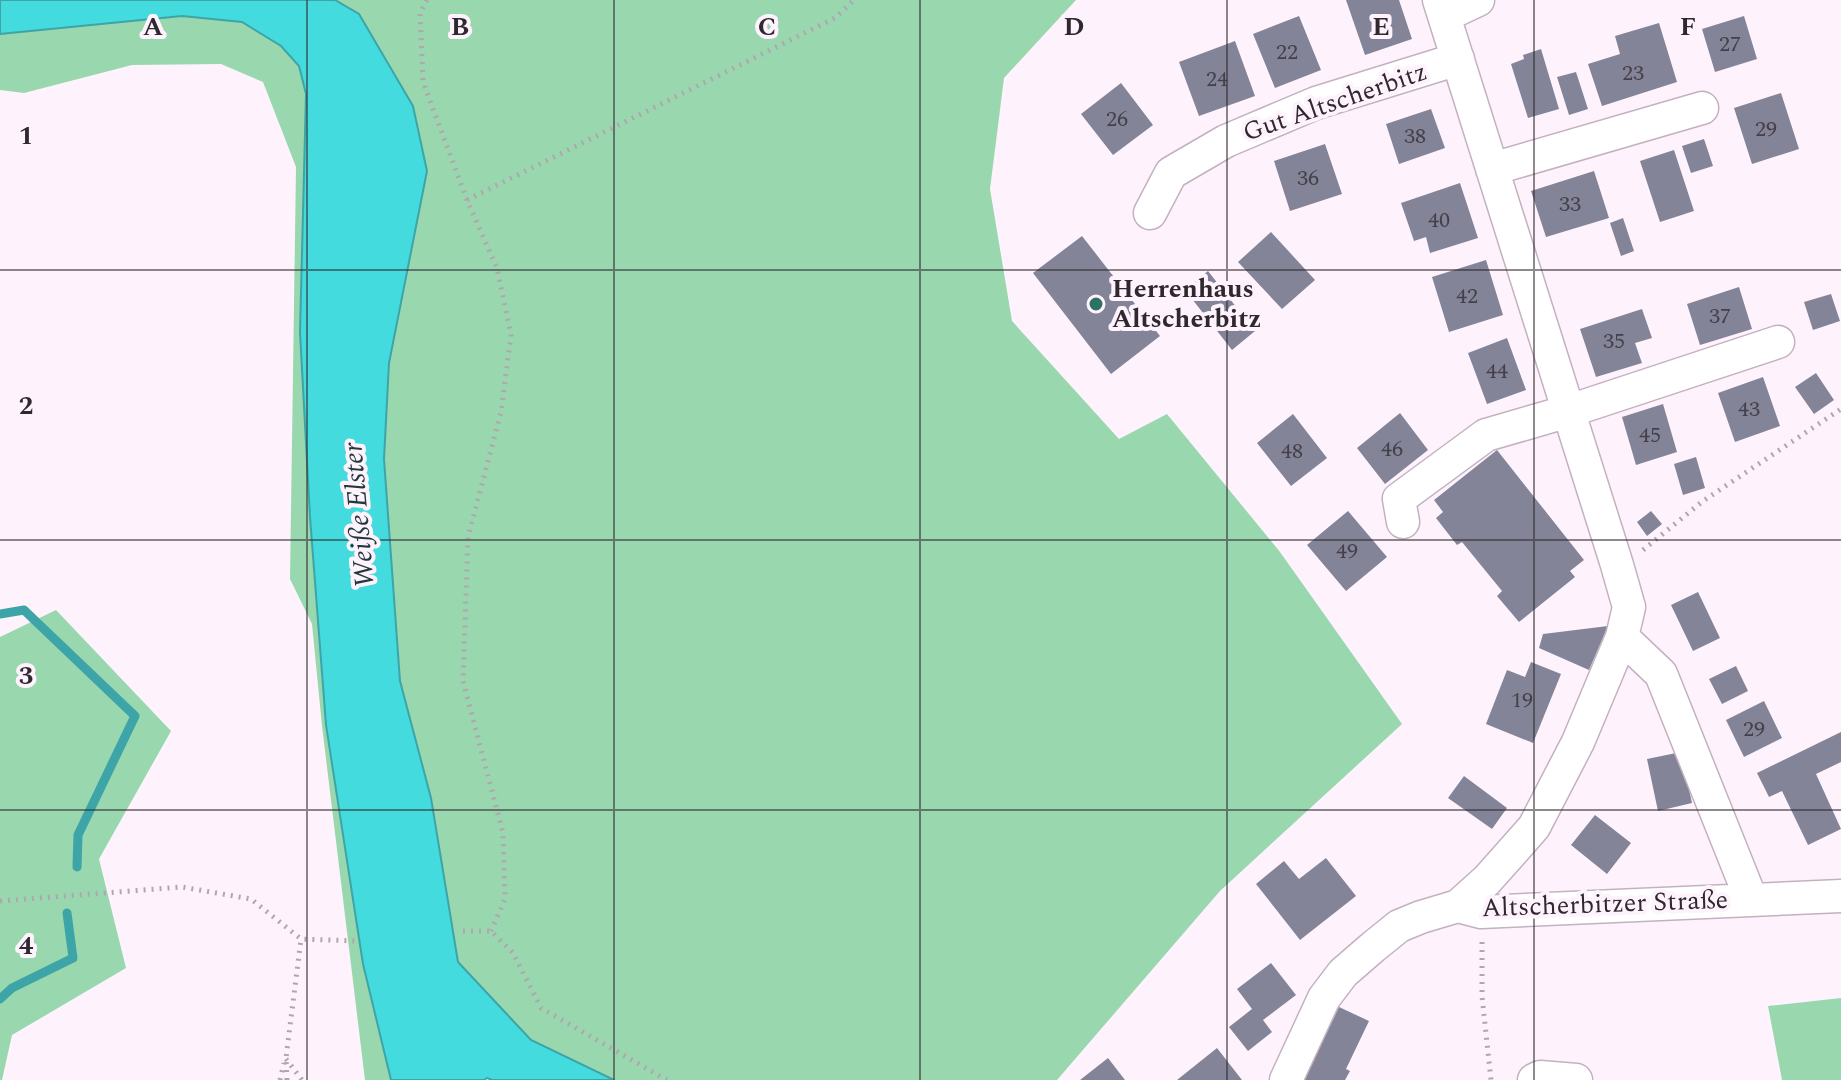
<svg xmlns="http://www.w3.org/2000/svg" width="1841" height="1080" font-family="Spectral,serif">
	<rect width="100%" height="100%" fill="#fef3fd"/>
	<path fill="#99d7af" d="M335,0H1076L1004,78L990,189L1012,321L1119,439L1167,414L1280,552L1402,724L1220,891L1057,1080H614L531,1040L458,962L431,798L400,681L384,459L389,363L427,171L413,106L359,14Z
		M183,16L242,22L281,46L299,66L306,94L300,332L310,517L326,725L363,964L391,1080H365L322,726L312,624L290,579L296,167L263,82L221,64L132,65L24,93L0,90V34Z
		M56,610L171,731L99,859L126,968L12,1035L2,1080H0V637Z
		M1841,998V1080H1782L1768,1006Z"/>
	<path fill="#43dbdd" stroke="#3da5a8" stroke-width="2" d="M0,0H335L359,14L413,106L427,171L389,363L384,459L400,681L431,798L458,962L531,1040L614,1080H492L487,1078L484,1080H391L363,964L326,725L310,517L300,332L306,94L299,66L281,46L242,22L182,16L0,34Z"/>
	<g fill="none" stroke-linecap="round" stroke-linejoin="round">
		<path stroke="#3da5a8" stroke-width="9" d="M0,614L24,610L135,716L78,835L77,867
			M0,999L12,988L73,958L67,913"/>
	</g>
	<path fill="#838498" d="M1346,0H1399L1412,39L1365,55Z
		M1299,16L1321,70L1275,88L1253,34Z
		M1744,16L1757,59L1715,72L1702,29Z
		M1659,23L1677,82L1602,106L1588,64L1620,54L1615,36Z
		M1235,41L1255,96L1199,116L1179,62Z
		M1541,49L1559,109L1528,118L1511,64L1524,59L1523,55Z
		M1576,72L1588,109L1569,115L1557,77Z
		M1121,83L1153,125L1113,155L1081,114Z
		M1781,93L1799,149L1752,164L1734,108Z
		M1431,109L1445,148L1399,164L1386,124Z
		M1704,139L1713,166L1691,173L1682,146Z
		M1325,144L1342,194L1290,211L1274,161Z
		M1674,150L1694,211L1660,222L1640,161Z
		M1594,171L1609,218L1546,237L1531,191Z
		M1460,183L1478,238L1430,253L1426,237L1414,241L1401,203Z
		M1623,218L1634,251L1621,256L1610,223Z
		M1271,232L1315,280L1282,309L1238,262Z
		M1082,236L1160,336L1111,374L1033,273Z
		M1486,260L1503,315L1449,332L1432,277Z
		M1208,271L1255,331L1232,350L1185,290Z
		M1739,287L1752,329L1700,345L1687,304Z
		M1831,294L1840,321L1813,330L1804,302Z
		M1642,309L1652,338L1635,343L1642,363L1596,377L1580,329Z
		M1507,338L1526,390L1487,404L1468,353Z
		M1816,373L1834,400L1814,414L1795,387Z
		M1763,377L1780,426L1735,442L1718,393Z
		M1663,404L1677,452L1636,465L1622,417Z
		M1400,413L1428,450L1385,484L1357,448Z
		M1293,414L1327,458L1291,486L1257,443Z
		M1497,450L1584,560L1570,571L1575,577L1519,622L1497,596L1502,591L1462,542L1457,545L1436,518L1443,512L1434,500Z
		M1696,457L1705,488L1683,495L1674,464Z
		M1348,511L1387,557L1346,591L1307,545Z
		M1651,511L1662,524L1647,536L1637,522Z
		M1698,592L1720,638L1693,651L1671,605Z
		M1608,626L1589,670L1539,648L1543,634Z
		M1531,662L1561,674L1533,743L1486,724L1507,670L1525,677Z
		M1736,666L1748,691L1722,704L1709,679Z
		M1764,701L1782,738L1744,757L1726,720Z
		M1841,732V762L1816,774L1841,829L1808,845L1782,791L1769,797L1757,773Z
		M1681,752L1692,803L1658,811L1647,759Z
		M1464,776L1507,808L1492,829L1448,798Z
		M1595,815L1631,843L1607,874L1571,845Z
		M1326,858L1356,896L1300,940L1256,884L1284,861L1299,879Z
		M1271,963L1296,995L1263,1020L1272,1032L1248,1051L1229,1027L1252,1009L1237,989Z
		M1339,1007L1369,1021L1346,1069L1350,1071L1345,1080H1304Z
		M1217,1048L1242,1080H1177Z
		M1108,1058L1125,1080H1080Z"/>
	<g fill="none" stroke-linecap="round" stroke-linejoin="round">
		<g stroke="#c3b1c1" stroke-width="35">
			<path id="minor" d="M1439,0L1617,565L1629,607L1622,637
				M1444,16L1478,0
				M1492,169L1702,108
				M1150,213L1171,173L1226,141L1316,103L1458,59
				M1403,522L1399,499L1486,435L1569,411L1778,342
				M1458,906L1487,880L1534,827L1578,742L1622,637L1661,674L1751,899
				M1286,1080L1324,998L1343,973L1373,947L1399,926L1421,917L1458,906L1481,912L1841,896
				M1534,1080L1540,1077L1576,1080"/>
		</g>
		<path stroke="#b0a6af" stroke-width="5" stroke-dasharray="2 6" stroke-linecap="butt" d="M427,0L420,13L423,82L467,200L497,268L511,335L501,412L468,537L463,681L503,833L505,899L491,931
			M467,200L835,18L854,0
			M1643,550L1703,501L1841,409
			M0,901L182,887L251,899L301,939L356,941
			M463,931H491L513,953L541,1008L667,1080
			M1482,942V996L1491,1080
			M286,1059L302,1080
			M280,1080L284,1063
			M287,1080L286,1058L301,939"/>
		<use href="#minor" stroke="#fff" stroke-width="32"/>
	</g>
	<path fill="none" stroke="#2f282e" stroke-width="2" stroke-opacity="0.55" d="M307,0V1080M614,0V1080M920,0V1080M1227,0V1080M1534,0V1080M0,270H1841M0,540H1841M0,810H1841"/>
	<circle fill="#2c7267" stroke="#fef3fd" stroke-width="3" cx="1096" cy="304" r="8"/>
	<g text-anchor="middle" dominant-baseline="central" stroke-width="8" stroke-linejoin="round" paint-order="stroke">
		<g font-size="22" fill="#443f48">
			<text x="1730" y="44">27</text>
			<text x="1287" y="52">22</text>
			<text x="1633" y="73">23</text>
			<text x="1217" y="79">24</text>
			<text x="1117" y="119">26</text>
			<text x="1766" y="129">29</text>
			<text x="1415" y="136">38</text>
			<text x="1308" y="178">36</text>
			<text x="1570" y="204">33</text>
			<text x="1439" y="220">40</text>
			<text x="1467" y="296">42</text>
			<text x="1720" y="316">37</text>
			<text x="1614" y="341">35</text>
			<text x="1497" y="371">44</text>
			<text x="1749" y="409">43</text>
			<text x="1650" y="435">45</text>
			<text x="1392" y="449">46</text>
			<text x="1292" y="451">48</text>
			<text x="1347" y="551">49</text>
			<text x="1522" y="700">19</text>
			<text x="1754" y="729">29</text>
		</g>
		<g font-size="26" fill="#2f282e" stroke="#fef3fd">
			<text transform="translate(1335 102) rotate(-19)">Gut Altscherbitz</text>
			<text transform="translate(1605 904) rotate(-2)">Altscherbitzer Straße</text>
		</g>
		<g font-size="26" font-weight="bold" fill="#2f282e" stroke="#fef3fd" text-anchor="start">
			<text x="1112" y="289">Herrenhaus<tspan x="1112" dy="30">Altscherbitz</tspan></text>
		</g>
		<g font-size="28" font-style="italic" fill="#21393a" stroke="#fef3fd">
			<text transform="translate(359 515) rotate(-95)">Weiße Elster</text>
		</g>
	</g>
	<g font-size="26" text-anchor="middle" font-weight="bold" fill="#2f282e" stroke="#fef3fd" stroke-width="8" stroke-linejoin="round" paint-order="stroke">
		<text x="153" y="35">A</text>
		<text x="460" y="35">B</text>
		<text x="767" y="35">C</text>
		<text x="1074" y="35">D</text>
		<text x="1381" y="35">E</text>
		<text x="1688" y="35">F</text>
		<text x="26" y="144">1</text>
		<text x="26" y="414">2</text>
		<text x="26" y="684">3</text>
		<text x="26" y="954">4</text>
	</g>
</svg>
